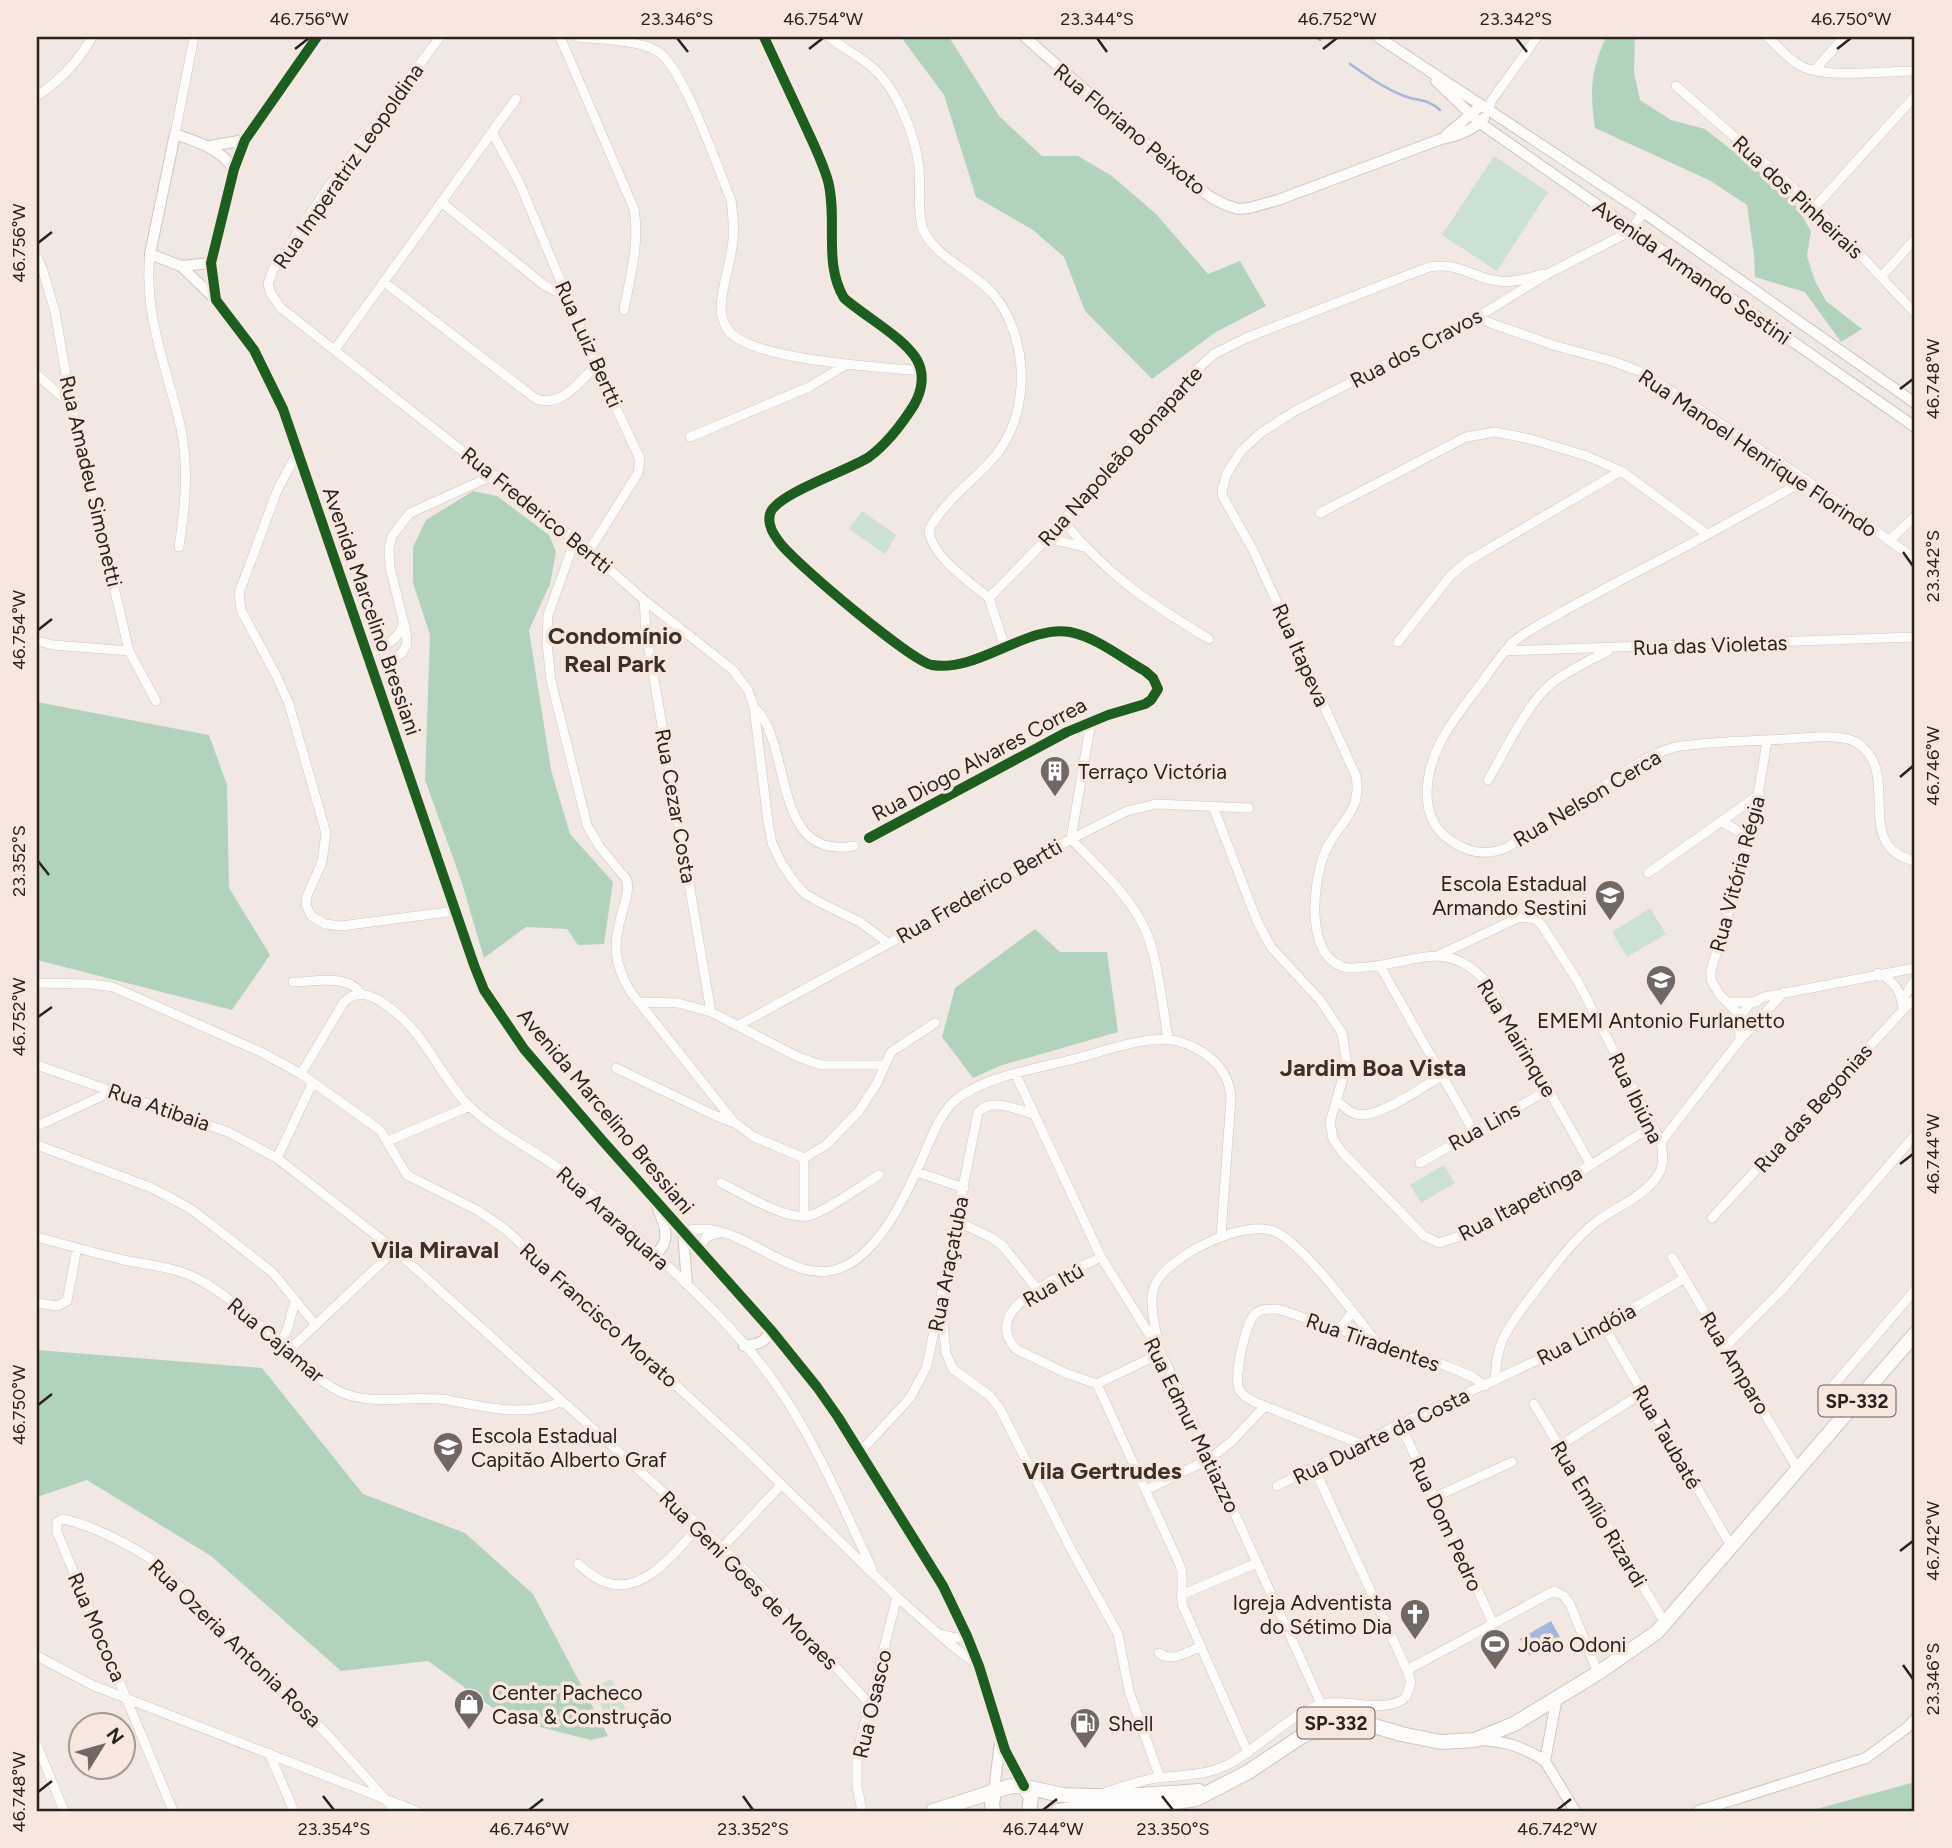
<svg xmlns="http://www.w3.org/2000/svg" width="1952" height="1848" font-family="Figtree,sans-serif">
	<rect width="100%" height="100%" fill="#f1e8e4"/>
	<path fill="#cce2d0" d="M1494,156L1548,192L1497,271L1442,235Z
		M862,511L896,535L885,554L849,529Z
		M1650,908L1666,934L1627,957L1612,932Z
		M1444,1165L1455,1183L1421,1203L1410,1185Z
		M612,1679L627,1713L608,1721L593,1687Z"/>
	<path fill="#b1d3bb" d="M901,37H949L999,116L1042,156H1078L1112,176L1156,214L1208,274L1240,261L1266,306L1216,332L1152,379L1085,311L1064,257L1033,230L976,197L944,95Z
		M1606,37H1635L1634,72L1640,100L1671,120L1705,129L1791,197L1811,231L1807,256L1815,281L1826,301L1862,329L1841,342L1805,292L1755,277L1754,255L1747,205L1709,180L1595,128C1590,90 1590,73 1606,37Z
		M473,491L497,496L549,535L556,552L550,584L529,630L551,770L570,834L613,882L604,944L578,945L567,929L526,927L484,958L461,880L425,780L430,635L413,583V547L426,520Z
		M37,702L209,735L227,785L229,888L270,955L232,1010L37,960Z
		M1035,929L1060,952H1107L1118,1032L999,1066L973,1078L942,1037L955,988Z
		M37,1350L262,1368L363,1494L465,1533L533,1594L608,1736L591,1740L508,1719L428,1661L341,1671L211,1556L87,1480L37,1497Z
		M1915,1782V1811H1809Z"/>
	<path fill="#a4b6dd" d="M1551,1621L1560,1637L1529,1655L1520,1639Z"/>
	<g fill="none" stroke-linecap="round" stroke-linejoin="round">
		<path stroke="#a4b6dd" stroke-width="2.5" d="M1316,37L1320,40
			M1350,64C1367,76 1384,88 1404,96C1419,102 1427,98 1440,110
			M1910,1811L1915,1806"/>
		<g stroke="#cdc6c3" stroke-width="10">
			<path id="minor" d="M440,37L327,189L273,270L268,284L270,292L281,308L589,551L644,600L733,670L748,690L754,707L768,822L772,843L781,862L792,879L804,893L819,902L860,922L888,943
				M560,37L634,209C640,243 630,277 624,310
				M578,37C603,40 635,39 657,51C683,66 718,169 731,200C733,216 735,233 732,248C729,267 722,287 721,307C721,317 725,329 733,335C764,361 880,367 922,371
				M764,37C777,65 790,93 803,121C812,141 822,160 828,181C838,220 823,263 844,298C864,316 905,338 917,360C925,374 922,391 914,405C902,424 888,443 869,457C850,470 775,494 770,514C767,525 774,535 780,543C796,564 911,661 932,665C977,673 1028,624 1070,632C1096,637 1122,658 1145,671L1153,678L1158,689L1151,700L1145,704L1108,715L1067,732L869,838
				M829,37C841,47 856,54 868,64C896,85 915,134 919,167C921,187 917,207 922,226C930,255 975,272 994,295C1029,338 1031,411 996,455C977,478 941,504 929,530C931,556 970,582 989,598
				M1768,37C1778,47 1788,59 1801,66C1826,79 1886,71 1915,71
				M1814,71L1844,37
				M1676,86L1815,207L1915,313
				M37,96C61,80 78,62 92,37
				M1488,110L1492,100L1537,37
				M492,132L519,182L596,365L640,459L638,473L589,551
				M175,134L194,37
				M441,202L544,285L568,297
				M1815,207L1915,96
				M150,254C143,315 168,371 181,429C189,470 185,507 179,547
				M37,257L43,271L55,312L71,404L129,651L156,701
				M1882,276L1915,239
				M384,282L536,399C562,408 580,381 596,365
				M1476,318L1556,346L1612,361L1644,373L1806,480L1915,559
				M336,348L516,99
				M37,375L71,404
				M690,437L809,387L847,364
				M298,451L277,491L239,593L241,610L276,675L289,704L326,833L322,862L307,896L306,905L311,916L325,924L341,926L455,911
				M1806,480C1756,507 1707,536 1656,562C1624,578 1593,595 1562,612C1545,622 1527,630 1512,643C1499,657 1488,674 1476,690C1452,722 1428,751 1427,793C1427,814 1435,831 1453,842C1471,854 1488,856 1508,847L1645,759C1657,753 1668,748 1681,746C1716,741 1752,741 1787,739C1808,738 1832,734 1851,740C1858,742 1864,748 1868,753C1894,785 1857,849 1915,861
				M1320,513L1466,437L1495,432L1530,439L1587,456L1621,471L1707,534
				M1063,521C1109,577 1148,602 1209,639
				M1048,538L1083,547
				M575,540L548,615L547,644L551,681L587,825L599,846L627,880C629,892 625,902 622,913C613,945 613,961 630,991L734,1122L754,1137L804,1158L826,1145L859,1111L877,1083L891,1052L935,1023
				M1889,541L1915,516
				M644,600L646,632L711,1012
				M37,641L53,645L129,651
				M1398,642L1451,575L1468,561L1621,471
				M1005,647L989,598L1055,530L1182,383L1214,354L1246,338L1429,267C1461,262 1471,278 1499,281C1513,283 1529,278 1543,274
				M1505,651L1915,637
				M367,655C383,647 398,641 404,623
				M372,673L402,653L407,644L406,632L390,567L389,549L392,536L410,513L494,475
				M754,707C794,744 770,861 854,846
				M1488,780C1504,753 1527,703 1551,684C1568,670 1589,661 1608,651
				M1214,809L1257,921L1271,947L1320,1000L1342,1033L1347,1064L1330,1122L1333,1139L1342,1152L1424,1236L1439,1243L1469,1233L1591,1165L1652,1126
				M1721,821L1750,838
				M1071,839C1095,864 1129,895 1144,927C1158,956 1162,1005 1168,1038
				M1071,839L1091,721
				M1648,873L1760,794
				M1437,956L1520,917L1535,919L1541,924L1577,980L1661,1142C1663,1155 1665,1167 1656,1178C1642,1197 1615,1208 1596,1222C1573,1240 1557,1263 1539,1286C1526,1303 1512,1320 1503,1339C1497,1352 1496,1367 1495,1381
				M1380,966L1474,1132
				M1878,973C1895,981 1901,991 1903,1010
				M293,982C314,982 348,973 361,994
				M37,983L91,984L113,987L261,1052L301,1074L380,1130L407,1175L477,1210L505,1229L739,1443L897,1597L950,1644L979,1666
				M1902,1001L1915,979
				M639,1002L678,1003L711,1012L798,1057L821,1065H883
				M1728,1002H1757
				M739,1025L915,929L1071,839L1127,811L1156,804L1249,808
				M1752,1028L1720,995L1711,980V970C1735,894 1756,819 1767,740
				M1740,1040L1739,1017L1750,1004L1764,997L1915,968
				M37,1065L228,1132L277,1158L395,1250L672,1500L750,1575L870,1704
				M616,1068L714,1115L732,1122
				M301,1074L344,1002C358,987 376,997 390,1008C426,1034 439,1075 469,1106C501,1136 543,1154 577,1182C604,1205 629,1230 655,1254C698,1294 743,1337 777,1386C816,1442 843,1507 872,1569
				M1016,1075L1101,1257L1158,1348L1177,1386L1321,1704
				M1337,1101C1343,1106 1349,1112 1356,1114C1377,1120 1422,1087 1441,1076
				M37,1126L113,1091
				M388,1141L470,1106
				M1661,1142L1740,1040L1784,992
				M37,1145L152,1188L191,1209L272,1272L315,1324
				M277,1158L313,1082
				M1420,1163L1548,1090
				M1591,1165L1490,987C1451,937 1419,962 1367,967C1359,967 1349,970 1341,966C1306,952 1313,886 1323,857C1334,824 1363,816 1356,776L1253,550L1223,497L1222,490L1227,473L1242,450L1262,432L1295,411L1476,318L1551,272L1631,231L1643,212
				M917,1172L964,1188
				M721,1183C742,1193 785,1220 808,1216C826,1212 862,1185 879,1175
				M804,1216V1158
				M1712,1218L1903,1010L1915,999
				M957,1221L992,1238L1003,1246L1038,1290
				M683,1232C739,1213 791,1291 843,1267C882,1250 909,1189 925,1152C933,1134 941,1111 958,1098C988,1075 1042,1068 1078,1058C1105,1051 1150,1034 1177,1041C1205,1049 1229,1067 1231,1098L1221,1235
				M37,1237C66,1245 95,1253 124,1260C148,1265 174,1267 196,1278C233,1297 265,1331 295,1358C312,1373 330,1390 352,1396C383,1404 416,1395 448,1400C484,1407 528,1418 562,1401
				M699,1249L706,1237L719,1233
				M1672,1257L1797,1468
				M37,1303L57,1306L67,1301L77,1248
				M941,1304L946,1353L953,1369L990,1396L1000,1409L1072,1551L1118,1634L1129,1691L1160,1778
				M1604,1326L1731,1546
				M1339,1330L1352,1312
				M1158,1343C1155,1326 1148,1301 1155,1285C1167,1256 1247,1217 1276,1232C1305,1246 1355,1315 1377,1343
				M280,1344L287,1330L295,1302
				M1725,1347L1782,1290L1915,1135
				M288,1351L395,1250
				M1097,1384L1179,1563L1182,1572V1604L1248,1753
				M1097,1384L1065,1373L1016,1349C976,1306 1072,1272 1101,1257
				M1097,1384L1161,1353
				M1821,1400L1915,1290
				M1534,1404L1665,1623
				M1400,1424L1493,1623
				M1361,1444L1257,1403C1250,1400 1242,1396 1239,1389C1234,1376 1245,1322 1256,1313C1262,1308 1270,1309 1278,1309L1447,1366L1473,1377L1485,1386
				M1559,1446L1641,1394
				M860,1452L910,1398L927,1366L978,1112C992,1097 1017,1110 1034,1114
				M1277,1486L1400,1424L1570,1345L1685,1278
				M1146,1490L1209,1459L1231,1442L1265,1406
				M1433,1498L1512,1462
				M722,1548L781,1485
				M578,1564C586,1571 595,1579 605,1582C643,1597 677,1550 699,1526
				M1181,1595L1257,1563
				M940,1634L956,1638L967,1636
				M1159,1653C1171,1663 1187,1652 1200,1647
				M37,1656L92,1685L416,1811
				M1407,1670L1554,1591L1564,1596L1570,1604L1598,1673
				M37,1745L64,1811
				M269,1753L294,1811
				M1106,1792C1123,1787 1140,1780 1158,1778C1182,1775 1204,1776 1227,1765C1257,1750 1292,1712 1322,1704C1349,1698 1386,1715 1406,1697L1411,1682L1407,1670L1314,1468
				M173,1811L57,1532V1522L62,1519C90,1524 130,1545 154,1561L327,1734L396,1811
				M862,1811L857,1786V1754L897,1597"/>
		</g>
		<g stroke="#cdc6c3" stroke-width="12">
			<path id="tertiary" d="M317,37L245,140L234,169L211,263L216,300L254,350L283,409L474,965L484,990L524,1049L601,1139L771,1330L817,1387L838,1417L943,1586L967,1636L979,1666L1005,1750L1024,1786
				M1025,37L1187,180L1212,198L1226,205L1239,209L1249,208L1278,200L1441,139C1457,136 1473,131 1484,118
				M1378,37L1643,212L1915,403
				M1436,81L1480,123L1915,427
				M1446,135L1482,105
				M210,146L245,140
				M211,263L181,266L150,254L175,134C198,142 219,148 234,169
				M181,266L216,300
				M683,1232L687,1284
				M655,1254C673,1241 664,1224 657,1206
				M744,1346C757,1344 766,1343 771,1330
				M1479,1740C1506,1741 1523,1747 1545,1761
				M1545,1761L1557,1697
				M1545,1761L1575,1811
				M994,1791L1000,1742
				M1698,1811L1866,1758L1909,1726L1915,1719"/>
		</g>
		<g stroke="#cdc6c3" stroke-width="16">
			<path id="primary" d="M1024,1786L1031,1798L1029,1811
				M933,1811L1011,1786C1029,1785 1046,1793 1064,1795C1109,1798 1155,1794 1199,1791
				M993,1811L992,1804L994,1791
				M1058,1811L1109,1804L1168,1803L1196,1799L1248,1772L1302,1736L1329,1724L1361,1722L1401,1734L1441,1742L1475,1740L1514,1724L1598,1673L1657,1632L1915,1334"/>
		</g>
		<use href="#minor" stroke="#fdfcfb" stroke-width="9"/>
		<use href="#tertiary" stroke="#fdfcfb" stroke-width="10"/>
		<use href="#primary" stroke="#fdfcfb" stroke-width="14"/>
		<g stroke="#f7e7de" stroke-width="15">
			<path id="cycleway" d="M317,37L245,140L234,169L211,263L216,300L254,350L283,409L474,965L484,990L524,1049L601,1139L771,1330L817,1387L838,1417L943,1586L967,1636L979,1666L1005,1750L1024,1786
				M764,37C777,65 790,93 803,121C812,141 822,160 828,181C838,220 823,263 844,298C864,316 905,338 917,360C925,374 922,391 914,405C902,424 888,443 869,457C850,470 775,494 770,514C767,525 774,535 780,543C796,564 911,661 932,665C977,673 1028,624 1070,632C1096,637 1122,658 1145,671L1153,678L1158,689L1151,700L1145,704L1108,715L1067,732L869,838"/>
		</g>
		<use href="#cycleway" stroke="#1b5e20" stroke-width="10"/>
	</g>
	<path fill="none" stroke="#292320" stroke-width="2.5" d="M677,38L688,52M1097,38L1107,52M1516,38L1527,52M295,49L309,38M809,49L823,38M1323,49L1337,38M1837,49L1851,38M38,243L52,232M1900,389L1913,379M1903,552L1913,566M38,630L52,619M1900,777L1913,766M38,861L49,875M38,1017L52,1007M1900,1164L1913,1154M38,1405L52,1394M1900,1551L1913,1541M1903,1665L1913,1679M38,1792L52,1781M323,1796L334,1810M743,1796L753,1810M1162,1796L1173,1810M529,1810L543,1799M1043,1810L1057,1799M1557,1810L1571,1799"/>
	<defs>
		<g id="building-pin" transform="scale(1.575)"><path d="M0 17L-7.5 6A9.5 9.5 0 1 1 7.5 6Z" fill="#6f6865" stroke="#f7e7de"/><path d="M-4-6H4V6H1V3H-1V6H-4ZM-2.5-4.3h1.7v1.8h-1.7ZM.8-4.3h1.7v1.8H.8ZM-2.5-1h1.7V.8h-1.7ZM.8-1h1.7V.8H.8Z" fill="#fff"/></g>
		<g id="school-pin" transform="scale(1.575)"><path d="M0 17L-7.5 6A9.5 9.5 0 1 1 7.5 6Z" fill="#6f6865" stroke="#f7e7de"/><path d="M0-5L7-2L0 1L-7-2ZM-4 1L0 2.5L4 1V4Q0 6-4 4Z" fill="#fff"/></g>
		<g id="church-pin" transform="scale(1.575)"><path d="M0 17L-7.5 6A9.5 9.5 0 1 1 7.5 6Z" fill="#6f6865" stroke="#f7e7de"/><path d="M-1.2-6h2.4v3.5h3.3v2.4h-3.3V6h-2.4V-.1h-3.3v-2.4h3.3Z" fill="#fff"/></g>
		<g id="stadium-pin" transform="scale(1.575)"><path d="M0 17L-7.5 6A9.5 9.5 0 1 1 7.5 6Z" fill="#6f6865" stroke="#f7e7de"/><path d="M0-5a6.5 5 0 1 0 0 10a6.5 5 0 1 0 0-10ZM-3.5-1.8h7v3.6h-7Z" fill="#fff"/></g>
		<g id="shop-pin" transform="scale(1.575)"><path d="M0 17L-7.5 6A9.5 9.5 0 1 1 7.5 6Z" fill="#6f6865" stroke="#f7e7de"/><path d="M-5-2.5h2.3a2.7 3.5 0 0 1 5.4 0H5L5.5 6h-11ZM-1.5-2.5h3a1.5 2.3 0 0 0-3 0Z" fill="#fff"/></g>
		<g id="fuel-pin" transform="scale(1.575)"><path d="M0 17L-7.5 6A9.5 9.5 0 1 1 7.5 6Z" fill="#6f6865" stroke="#f7e7de"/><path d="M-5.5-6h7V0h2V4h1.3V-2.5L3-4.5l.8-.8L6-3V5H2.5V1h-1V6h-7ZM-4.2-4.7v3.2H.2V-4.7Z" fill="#fff"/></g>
	</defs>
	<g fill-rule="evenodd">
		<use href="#building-pin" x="1055" y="771"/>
		<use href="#school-pin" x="1610" y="895"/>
		<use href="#school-pin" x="1661" y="980"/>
		<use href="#school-pin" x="448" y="1447"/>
		<use href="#church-pin" x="1415" y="1614"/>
		<use href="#stadium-pin" x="1495" y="1644"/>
		<use href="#shop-pin" x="469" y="1704"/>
		<use href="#fuel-pin" x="1085" y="1723"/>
	</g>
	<g text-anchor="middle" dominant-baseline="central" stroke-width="7" stroke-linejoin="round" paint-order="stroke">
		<g fill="#f7e7de" stroke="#675e59" stroke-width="2">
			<rect x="1818.5" y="1385.5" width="77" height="31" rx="5"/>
			<rect x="1297.5" y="1707.5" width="77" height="31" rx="5"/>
		</g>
		<g font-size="19" font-weight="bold" fill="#292320">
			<text x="1857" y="1401">SP-332</text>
			<text x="1336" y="1723">SP-332</text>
		</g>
		<g font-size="21" fill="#292320" stroke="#f7e7de">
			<text transform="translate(1130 129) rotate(40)">Rua Floriano Peixoto</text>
			<text transform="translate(348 166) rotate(-55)">Rua Imperatriz Leopoldina</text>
			<text transform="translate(1798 197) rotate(43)">Rua dos Pinheirais</text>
			<text transform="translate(1692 272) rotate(35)">Avenida Armando Sestini</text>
			<text transform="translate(589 344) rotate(66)">Rua Luiz Bertti</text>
			<text transform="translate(1416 348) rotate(-28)">Rua dos Cravos</text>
			<text transform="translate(1758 453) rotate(34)">Rua Manoel Henrique Florindo</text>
			<text transform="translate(1120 456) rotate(-48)">Rua Napoleão Bonaparte</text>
			<text transform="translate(91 481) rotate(77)">Rua Amadeu Simonetti</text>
			<text transform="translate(537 510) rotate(39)">Rua Frederico Bertti</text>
			<text transform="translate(372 611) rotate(71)">Avenida Marcelino Bressiani</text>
			<text transform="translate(1710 645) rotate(-2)">Rua das Violetas</text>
			<text transform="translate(1301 655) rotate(66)">Rua Itapeva</text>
			<text transform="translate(979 759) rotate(-28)">Rua Diogo Alvares Correa</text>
			<text transform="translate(1587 798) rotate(-31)">Rua Nelson Cerca</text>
			<text transform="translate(676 806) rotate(80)">Rua Cezar Costa</text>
			<text transform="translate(1737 874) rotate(-75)">Rua Vitória Régia</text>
			<text transform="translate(979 891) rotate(-30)">Rua Frederico Bertti</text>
			<text transform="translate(1517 1038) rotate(59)">Rua Mairinque</text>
			<text transform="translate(1636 1098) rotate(64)">Rua Ibiúna</text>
			<text transform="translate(159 1107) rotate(19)">Rua Atibaia</text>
			<text transform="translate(1813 1108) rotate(-48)">Rua das Begonias</text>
			<text transform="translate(606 1111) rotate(50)">Avenida Marcelino Bressiani</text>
			<text transform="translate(1484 1126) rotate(-29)">Rua Lins</text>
			<text transform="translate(1520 1203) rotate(-28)">Rua Itapetinga</text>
			<text transform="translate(613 1218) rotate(42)">Rua Araraquara</text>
			<text transform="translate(948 1264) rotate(-79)">Rua Araçatuba</text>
			<text transform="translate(1053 1285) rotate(-30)">Rua Itú</text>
			<text transform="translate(599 1315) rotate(42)">Rua Francisco Morato</text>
			<text transform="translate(1586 1334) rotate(-28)">Rua Lindóia</text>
			<text transform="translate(276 1340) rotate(40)">Rua Cajamar</text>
			<text transform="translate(1373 1342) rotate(19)">Rua Tiradentes</text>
			<text transform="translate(1735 1363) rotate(59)">Rua Amparo</text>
			<text transform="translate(1192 1425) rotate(64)">Rua Edmur Matiazzo</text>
			<text transform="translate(1381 1436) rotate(-26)">Rua Duarte da Costa</text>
			<text transform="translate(1667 1437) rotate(60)">Rua Taubaté</text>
			<text transform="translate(1599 1514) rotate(59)">Rua Emílio Rizardi</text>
			<text transform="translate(1446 1524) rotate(65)">Rua Dom Pedro</text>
			<text transform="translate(749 1580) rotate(45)">Rua Geni Goes de Moraes</text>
			<text transform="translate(97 1627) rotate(67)">Rua Mococa</text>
			<text transform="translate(235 1643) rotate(44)">Rua Ozeria Antonia Rosa</text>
			<text transform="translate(872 1704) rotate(-77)">Rua Osasco</text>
		</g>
		<g font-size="21" fill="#292320" stroke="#f7e7de" text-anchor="start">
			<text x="1078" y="771">Terraço Victória</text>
			<text x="1587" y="883" text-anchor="end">Escola Estadual<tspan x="1587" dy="24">Armando Sestini</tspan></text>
			<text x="1661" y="1020" text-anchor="middle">EMEMI Antonio Furlanetto</text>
			<text x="471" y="1435">Escola Estadual<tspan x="471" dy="24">Capitão Alberto Graf</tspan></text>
			<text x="1392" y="1602" text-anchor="end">Igreja Adventista<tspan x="1392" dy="24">do Sétimo Dia</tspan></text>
			<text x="1518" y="1644">João Odoni</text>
			<text x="492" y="1692">Center Pacheco<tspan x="492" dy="24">Casa &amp; Construção</tspan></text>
			<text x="1108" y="1723">Shell</text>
		</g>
		<g font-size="24" font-weight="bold" fill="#3c3029" stroke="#f7e7de">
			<text x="615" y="635">Condomínio<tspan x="615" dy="28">Real Park</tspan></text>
			<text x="1373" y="1067">Jardim Boa Vista</text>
			<text x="435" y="1249">Vila Miraval</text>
			<text x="1102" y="1470">Vila Gertrudes</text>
		</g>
	</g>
	<rect width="1952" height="1848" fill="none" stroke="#f7e7de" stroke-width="77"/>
	<g transform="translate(102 1746) rotate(53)"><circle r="33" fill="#f7e7de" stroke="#a59992" stroke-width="2"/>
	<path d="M0-5L12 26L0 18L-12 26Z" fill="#6f6865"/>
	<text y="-10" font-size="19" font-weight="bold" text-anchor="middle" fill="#292320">N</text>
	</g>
	<rect x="38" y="38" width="1875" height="1772" fill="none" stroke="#292320" stroke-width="2.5"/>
	<g font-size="18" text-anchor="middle" fill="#292320">
		<text x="309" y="25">46.756°W</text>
		<text x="677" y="25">23.346°S</text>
		<text x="823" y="25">46.754°W</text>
		<text x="1097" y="25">23.344°S</text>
		<text x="1337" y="25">46.752°W</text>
		<text x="1516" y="25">23.342°S</text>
		<text x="1851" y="25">46.750°W</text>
		<text transform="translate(19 243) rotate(-90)" y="6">46.756°W</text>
		<text transform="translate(1933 379) rotate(-90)" y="6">46.748°W</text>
		<text transform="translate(1933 566) rotate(-90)" y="6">23.342°S</text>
		<text transform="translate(19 630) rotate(-90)" y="6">46.754°W</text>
		<text transform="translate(1933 766) rotate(-90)" y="6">46.746°W</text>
		<text transform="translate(19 861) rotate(-90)" y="6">23.352°S</text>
		<text transform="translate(19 1017) rotate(-90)" y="6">46.752°W</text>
		<text transform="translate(1933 1154) rotate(-90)" y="6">46.744°W</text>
		<text transform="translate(19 1405) rotate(-90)" y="6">46.750°W</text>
		<text transform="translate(1933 1541) rotate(-90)" y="6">46.742°W</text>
		<text transform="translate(1933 1679) rotate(-90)" y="6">23.346°S</text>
		<text transform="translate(19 1792) rotate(-90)" y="6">46.748°W</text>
		<text x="334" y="1835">23.354°S</text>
		<text x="529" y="1835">46.746°W</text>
		<text x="753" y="1835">23.352°S</text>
		<text x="1043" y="1835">46.744°W</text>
		<text x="1173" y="1835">23.350°S</text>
		<text x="1557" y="1835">46.742°W</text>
	</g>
</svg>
